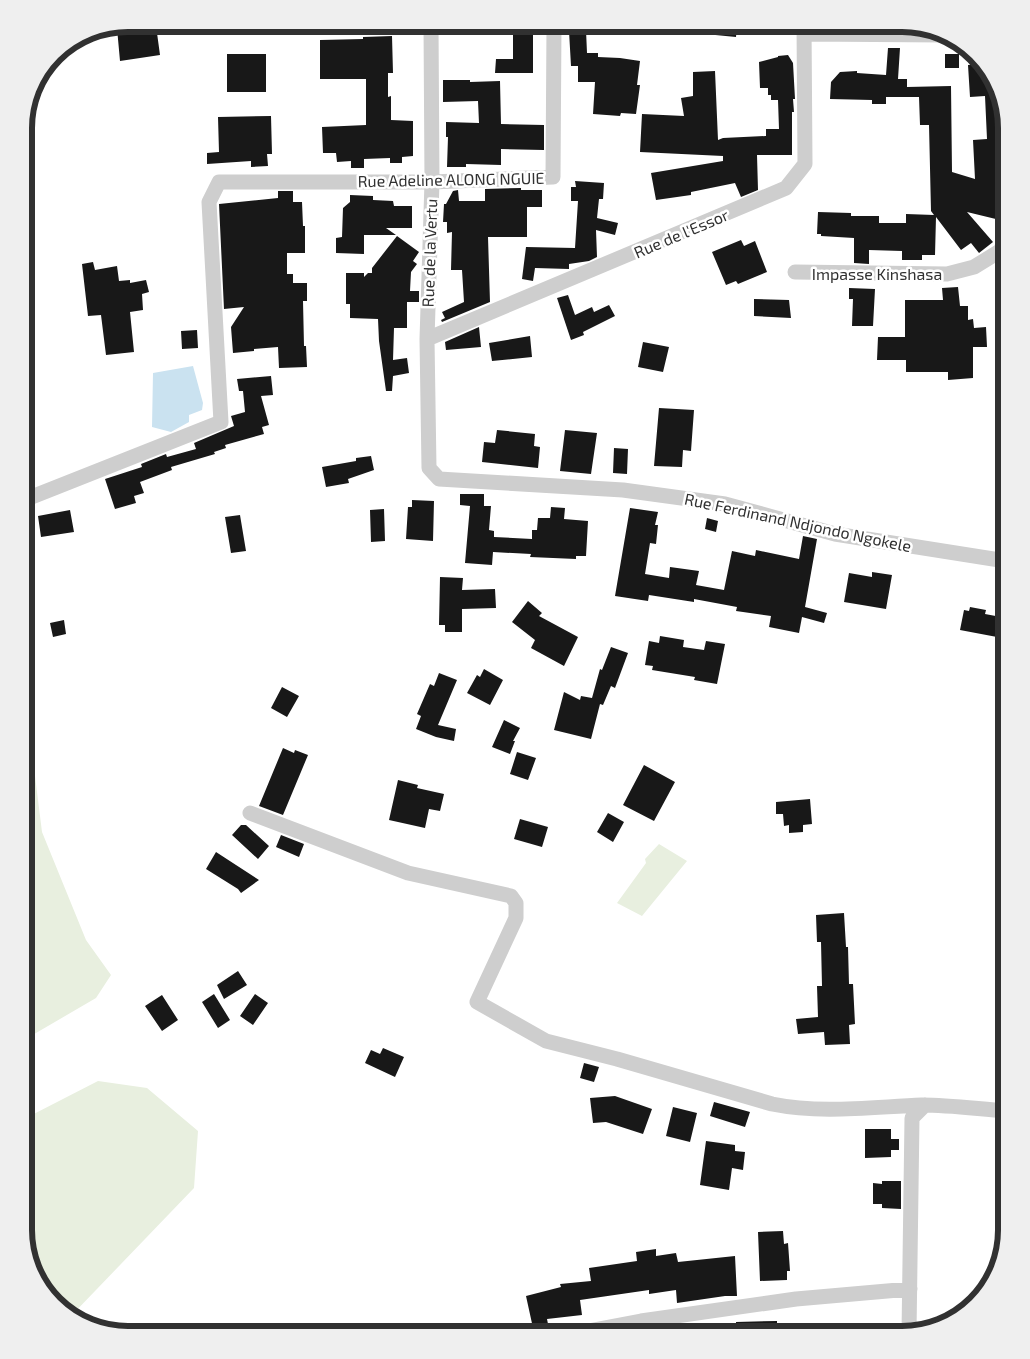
<svg xmlns="http://www.w3.org/2000/svg" width="1030" height="1359" font-family="'Exo 2',sans-serif">
	<rect width="100%" height="100%" fill="#fff"/>
	<path fill="#e8efdf" d="M24,712H27L42,832L86,940L111,975L96,998L24,1040Z
		M659,844L687,861L642,916L617,903L646,863L645,859Z
		M98,1081L147,1088L198,1131L194,1188L71,1316L41,1288L24,1230V1119Z"/>
	<path fill="#cae2f0" d="M193,366L203,403L202,410L189,415V422L171,432L152,427L153,373Z"/>
	<path fill="#181818" d="M151,24H178V30L157,33L160,55L120,61L117,28Z
		M507,24H545V34H533V73H495L496,59H513V34L507,35Z
		M706,24H737L736,37L705,34Z
		M586,30L587,53H598V57L620,58L640,61L637,85H640L636,114L621,113L620,116L593,114L595,82H578V66H571L569,31Z
		M392,36L393,73H388V97L391,96V120L413,121V156L402,157V163H390V158L364,159V168H351V161L337,162L336,153H323L322,127L366,125V79H320V40L363,39V37Z
		M888,48H900L898,79H907V87L951,86L952,172L975,179L973,140L987,139L985,96L970,97L968,65L981,64L989,71L1006,128L1000,129L1004,192L1006,193V212L1004,221L967,212L993,242L979,253L971,243L961,250L936,217L935,255H922V260H902V251L869,250V264L854,263V238L821,236V234H817L818,212L851,213V216H879V223H906V214L934,215L931,211L929,125H920L919,97H886V104H872V100L830,99L831,82L840,72L857,71V73L886,75Z
		M227,54H266V92H227Z
		M945,54H959V68H945Z
		M788,55L793,63L795,99H793L794,112H792V155H757L758,190L741,197L735,183L691,192V195L656,200L651,173L723,161V156L640,152L642,114L684,116L681,98L693,96V72L715,71L718,140L723,138L766,136V129H779L778,100H771V95H768V88H760L759,62L778,57V56Z
		M443,80H470V82L500,81L501,124L544,125V150L501,149V165L466,164V167H447L448,137H446V122L479,123L478,101L443,102Z
		M271,116L272,154H267L268,166L251,167V161L207,164V153L219,152L218,117Z
		M575,181L604,183L603,199H599L597,218L618,223L615,235L596,230L597,257L589,261L569,264V269L535,268L533,281L522,279L526,247L575,248L578,201H571V187H576Z
		M521,188V190H542V207H527V237H488L490,302L442,322L441,320L445,318L442,312L464,302L462,270H451L452,232L447,233V222H443L444,204H446L453,191L458,190L459,201H485V189Z
		M278,191H293V202H302L303,226H305V253H287V274H293V283H307V301H303L304,346H306L307,367L279,368L278,347L254,349V351L233,353L231,327L244,307L224,309L219,204L278,198Z
		M350,195L373,196V200L393,201L394,206H412V228H386L396,235H364V254L336,253V238L342,237L343,208L350,202Z
		M397,236L419,252L413,261L417,264L411,272L410,291H419V302H407V328H394L393,360L407,358L409,373L393,376L392,391H386L379,341L378,319L350,318V304H346V273H364V277L368,273H372V268Z
		M741,240L744,246L755,241L767,272L738,284L736,281L726,285L712,252Z
		M93,262L95,270L117,266L119,281L130,280V283L146,280L149,292L142,294L143,310L130,312L134,352L106,355L101,315L88,316L82,264Z
		M958,287L960,306H968V320L973,319L974,328L986,327L987,347H973V378L948,380V372H906V360H877L878,337H905V300H943L942,288Z
		M849,288L875,289L873,326H852L853,299H849Z
		M568,295L575,315L592,307L594,312L609,305L615,316L583,332L584,335L571,340L557,298Z
		M754,299L789,300L791,318L754,316Z
		M479,327L481,347L446,350L445,342Z
		M197,330L198,348L182,349L181,331Z
		M530,336L532,357L492,361L489,343Z
		M643,342L669,347L663,372L638,367Z
		M271,376L273,395L261,396L269,425L262,427L264,434L225,445L226,448L214,452L215,454L171,467L172,470L140,482L144,493L134,496L136,503L115,509L105,479L142,467L141,464L166,454L167,457L196,449L194,443L234,426L231,416L245,412L243,391H239L237,379Z
		M659,408L694,410L691,451L683,450L682,467L654,466Z
		M497,430L535,434L534,446L540,447L538,468L482,462L484,442L495,443Z
		M565,430L597,433L591,474L560,471Z
		M614,448L628,449L627,474L613,473Z
		M371,456L374,470L348,479L349,483L326,487L322,467L356,461V458Z
		M460,494H484V506H491L489,530L494,531V537L532,539V530H537L538,518H550L551,507L565,508L564,519L588,521L586,556H576V559L530,557L531,554L493,552L492,565L465,563L470,506L460,505Z
		M412,500L434,501L433,541L406,539L408,507H412Z
		M630,508L658,512L655,525H658L656,544L650,543L645,574L669,578L670,567L699,571L696,585L724,590L732,551L755,556L756,550L799,559L803,536L817,539L805,607L827,613L824,623L802,617L799,633L769,627L771,616L736,611L737,607L694,599V602L649,595L648,601L615,596Z
		M384,509L385,541L371,542L370,510Z
		M70,510L74,532L41,537L38,516Z
		M240,515L246,551L231,553L225,517Z
		M707,518L718,521L716,532L705,529Z
		M872,572L892,575L886,609L844,602L849,573L872,577Z
		M440,577L463,578L462,590L495,589L496,608L462,609V632H445V625H439Z
		M528,601L542,613L539,616L578,637L564,666L531,648L535,640L512,622Z
		M970,607L986,610L985,614L1001,617L997,637L960,630L964,610L969,611Z
		M64,620L66,634L53,637L50,623Z
		M660,636L684,640L683,647L704,650L706,641L725,644L717,684L694,680L695,677L652,670L653,666L645,665L649,641L659,643Z
		M611,647L628,653L615,688L611,686L603,705L600,704L591,739L554,730L564,692L580,700L581,696L592,698L600,669L602,670Z
		M484,669L503,680L490,705L467,693L477,675L480,677Z
		M439,673L457,680L438,725L456,729L454,741L436,737L416,729L421,716L417,714L430,684L434,686Z
		M282,687L299,696L287,717L271,708Z
		M504,720L520,728L513,741H515L510,754L492,747Z
		M283,748L294,753L295,750L308,755L283,815L259,806Z
		M517,752L536,758L528,780L510,774Z
		M644,765L675,782L654,821L623,805Z
		M398,780L418,785L417,788L444,794L440,811L429,809L425,828L389,820Z
		M810,799L812,824L803,825V832L789,833V825L784,826L783,814H776V802Z
		M608,813L624,822L613,842L597,832Z
		M520,819L548,827L542,847L514,839Z
		M241,825H246L269,846L258,859L232,835Z
		M281,835L304,844L299,857L276,847Z
		M216,852L259,880L241,893L238,889L206,869Z
		M844,913L846,947H848L849,984H853L855,1024L849,1025L850,1044L825,1045L824,1032L798,1034L796,1019L818,1017L817,986H822L821,942H817L816,915Z
		M238,971L247,985L224,999L217,985Z
		M214,994L230,1020L218,1028L202,1002Z
		M255,994L268,1003L253,1025L240,1016Z
		M162,995L178,1020L162,1031L145,1006Z
		M383,1048L404,1057L395,1077L365,1063L371,1050L380,1054Z
		M584,1063L599,1067L594,1082L580,1078Z
		M615,1096L652,1109L643,1134L606,1122L593,1123L590,1098Z
		M714,1102L750,1112L745,1127L710,1116Z
		M673,1107L697,1113L690,1142L666,1136Z
		M865,1129H891V1139H899V1150H891V1157L865,1158Z
		M706,1141L735,1145V1151L745,1152L743,1170L732,1168L729,1190L700,1185Z
		M882,1181H901V1209L882,1208V1204H873V1183L882,1184Z
		M783,1231L784,1244L788,1243L790,1271H787V1280L760,1281L758,1232Z
		M656,1249V1256L676,1253L678,1262L735,1256L737,1296H725L677,1303L676,1290L649,1294V1290L580,1300L582,1315L547,1319L548,1324L533,1328L526,1296L561,1287L560,1284L591,1281L589,1268L637,1261L636,1252Z
		M777,1321V1335H736V1322Z"/>
	<g fill="none" stroke-linecap="round" stroke-linejoin="round">
		<path stroke="#cecece" stroke-width="15" d="M431,24L432,182L427,339L429,468L439,479L623,490L725,504L835,534L1006,561
			M804,34L945,35
			M795,272L947,274L974,267L1000,251L1006,239
			M427,339L786,188L805,164L804,24
			M24,500L221,422L209,202L219,182H432L553,177L554,24
			M250,813L408,873L511,896L516,903V918L477,1002L546,1041L617,1059L772,1104C821,1114 872,1107 922,1105C950,1105 978,1109 1006,1111
			M909,1333L912,1118L925,1105
			M567,1335L641,1321L796,1299L910,1289"/>
	</g>
	<g text-anchor="middle" dominant-baseline="central" stroke-width="5" stroke-linejoin="round" paint-order="stroke">
		<g font-size="16" fill="#313131" stroke="#fff">
			<text transform="translate(451 179) rotate(-1)">Rue Adeline ALONG NGUIE</text>
			<text transform="translate(681 233) rotate(-23)">Rue de l'Essor</text>
			<text transform="translate(429 253) rotate(-88)">Rue de la Vertu</text>
			<text x="877" y="273">Impasse Kinshasa</text>
			<text transform="translate(798 522) rotate(12)">Rue Ferdinand Ndjondo Ngokele</text>
		</g>
	</g>
	<path d="M0 0H1030V1359H0ZM128 32H902A96 96 0 0 1 998 128V1230A96 96 0 0 1 902 1326H128A96 96 0 0 1 32 1230V128A96 96 0 0 1 128 32Z" fill="#efefef" fill-rule="evenodd"/>
	<path fill="none" stroke="#313131" stroke-width="6" d="M128 32H902A96 96 0 0 1 998 128V1230A96 96 0 0 1 902 1326H128A96 96 0 0 1 32 1230V128A96 96 0 0 1 128 32Z"/>
</svg>
